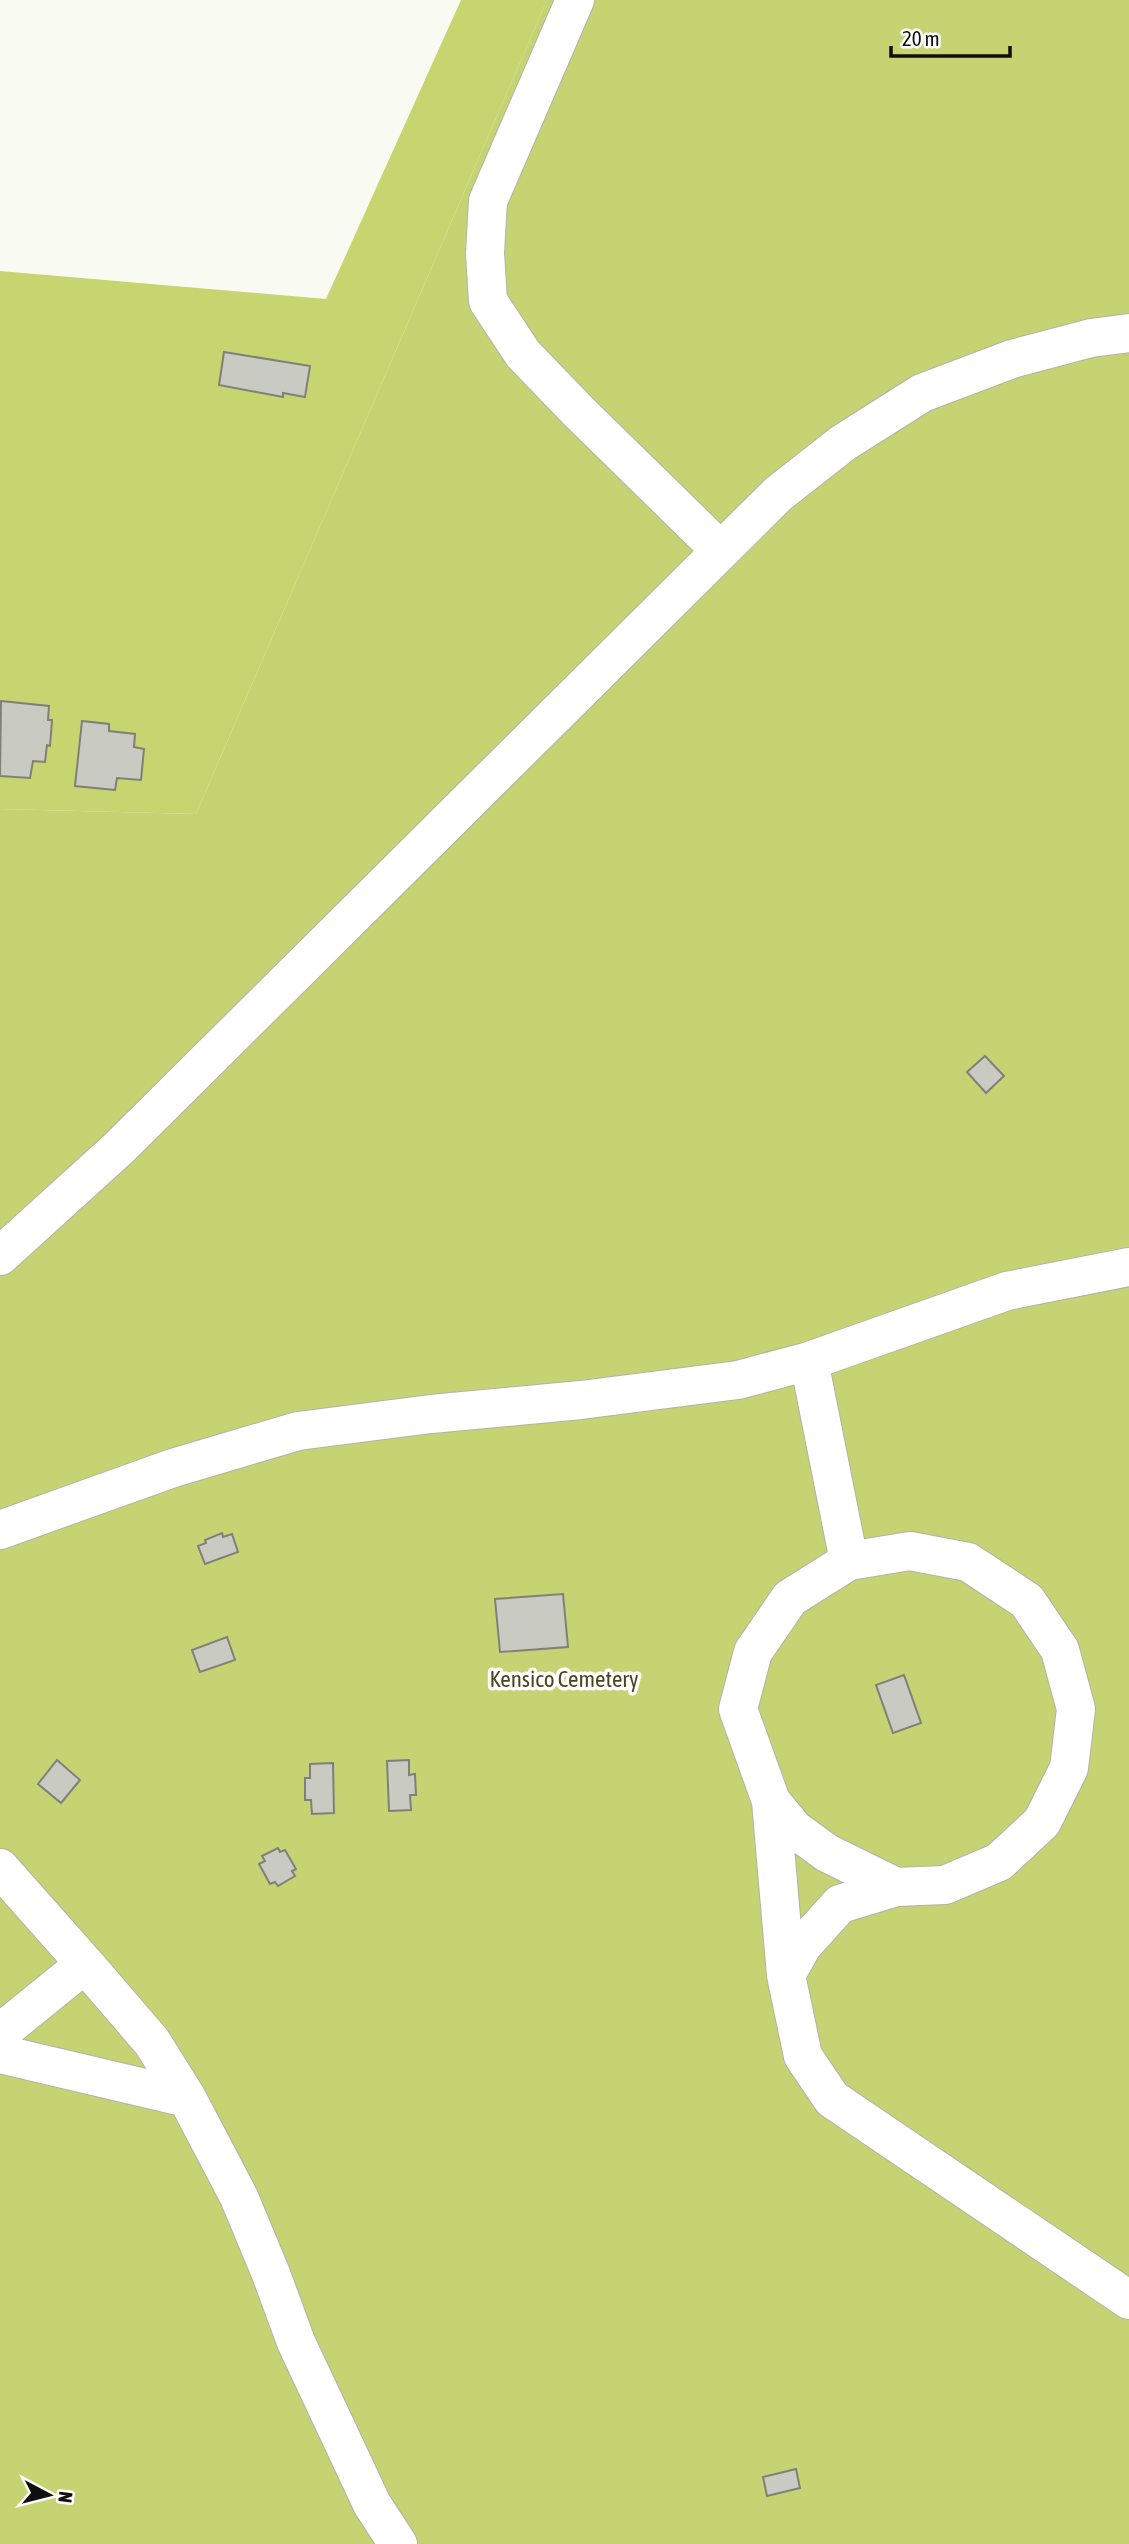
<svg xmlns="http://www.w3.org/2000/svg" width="1129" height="2544" font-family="'Asap Condensed',sans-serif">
	<rect width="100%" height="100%" fill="#f9faf1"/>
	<path fill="#c5d372" d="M547,0H1129V2544H0V809L196,814Z"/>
	<path fill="#c7d571" d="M461,0H547L196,814L0,809V271L326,299Z"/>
	<path fill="#c9cbc2" stroke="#7f8179" stroke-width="2" d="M224,352L310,366L305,397L283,393V397L219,385Z
		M1,701L49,706L48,720H52L50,746L47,745L45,762L33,761L30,778L0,776Z
		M82,721L109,724V731L135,734L134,747L144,749L141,780L117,778L115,790L75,786Z
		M985,1056L1004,1076L986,1093L967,1072Z
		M222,1533L223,1537L232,1534L238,1552L205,1564L198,1546L206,1543L205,1540Z
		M563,1594L568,1647L500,1652L495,1599Z
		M227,1637L235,1660L200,1672L192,1650Z
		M904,1675L921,1723L893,1733L876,1685Z
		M57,1760L80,1780L61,1803L38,1784Z
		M409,1760V1775L415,1774L416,1795H410L411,1810L389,1811L387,1761Z
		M333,1763L334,1813L312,1814L311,1800H305V1778H310V1764Z
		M278,1848L280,1852L285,1850L296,1869L292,1871L295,1876L278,1886L275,1882L270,1884L259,1864L265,1861L262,1856Z
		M796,2469L800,2488L767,2496L763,2477Z"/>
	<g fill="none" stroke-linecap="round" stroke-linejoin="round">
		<g stroke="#b1b3ab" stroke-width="40">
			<path id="minor" d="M575,0L488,201L485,253L488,301L523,354L579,412L720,550
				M0,1256L119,1148L778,494L843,443L922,393L1012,359L1091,338L1129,333
				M809,1361L849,1561
				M0,1530L173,1468L298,1431L431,1414L581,1400L738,1380L809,1361L1007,1291L1129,1267
				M910,1551L968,1562L1027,1601L1060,1650L1076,1709L1069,1768L1042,1822L999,1862L945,1885L896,1887L827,1853L794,1829L771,1801L738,1709L753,1652L790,1598L849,1561Z
				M771,1801L786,1975
				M0,1868L85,1964L0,2033
				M896,1887L840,1904L803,1945L786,1975L803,2056L832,2099L1129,2300
				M85,1964L152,2042L187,2098
				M0,2054L187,2098L239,2197L271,2274L296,2342L372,2504L398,2544"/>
		</g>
		<use href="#minor" stroke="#fff" stroke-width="38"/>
	</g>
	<g text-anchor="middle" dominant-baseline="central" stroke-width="7" stroke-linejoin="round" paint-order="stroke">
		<g font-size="23" fill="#43481f" stroke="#fff">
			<text x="564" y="1679">Kensico Cemetery</text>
		</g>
	</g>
	<g transform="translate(49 2495) rotate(97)" stroke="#ffffff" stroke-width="5" paint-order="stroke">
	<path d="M0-5L12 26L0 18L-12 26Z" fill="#0f100d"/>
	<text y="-10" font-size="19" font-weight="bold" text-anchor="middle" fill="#0f100d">N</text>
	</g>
	<path d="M891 46v10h119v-10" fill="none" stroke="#0f100d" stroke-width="3.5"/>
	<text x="902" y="46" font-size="21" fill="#0f100d" stroke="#ffffff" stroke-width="5" paint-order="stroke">20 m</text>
</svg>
